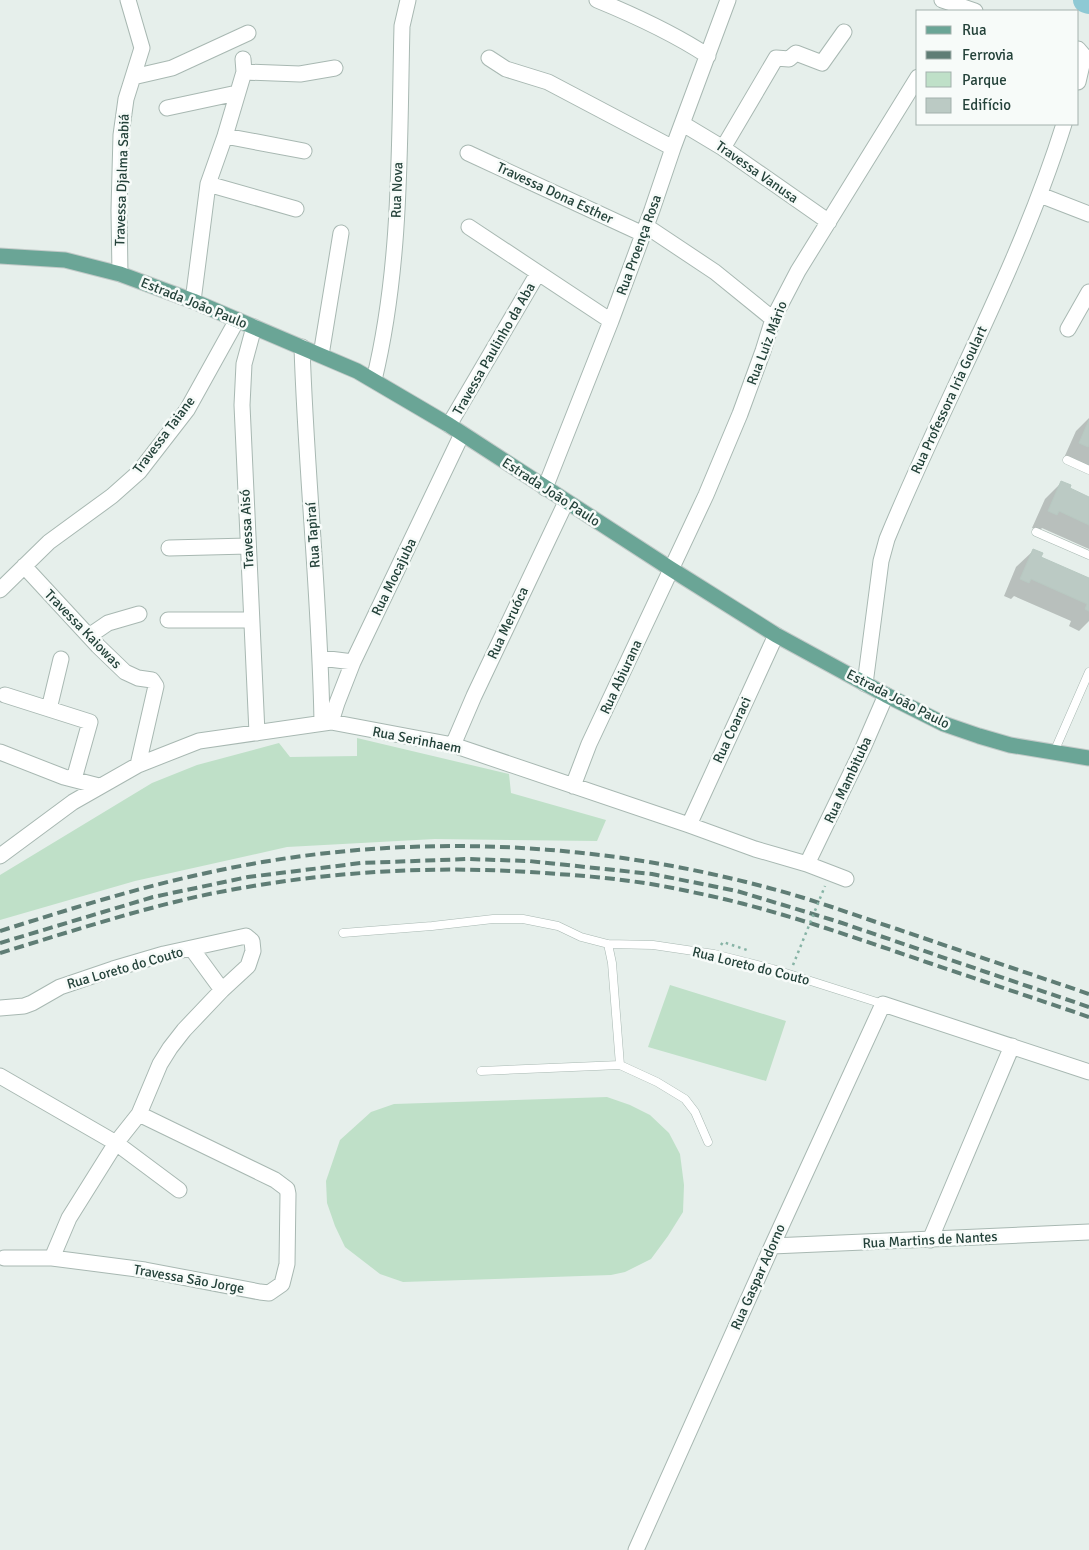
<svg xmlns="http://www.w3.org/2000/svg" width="1089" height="1550" font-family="Signika,sans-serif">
	<rect width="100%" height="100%" fill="#e6efeb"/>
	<path fill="#bfe0c8" d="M357,738L509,774L511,793L606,820L597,841L435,839L287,847L135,881L0,920V875L152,783L197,765L279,743L290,757L357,756Z
		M670,985L786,1021L766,1081L648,1047Z
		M607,1097L630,1105L650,1115L669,1133L680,1154L684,1185L683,1212L668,1236L651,1259L625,1272L611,1275L403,1282L380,1274L345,1247L335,1226L327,1203L326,1181L340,1140L371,1112L394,1104Z"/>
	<path fill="#0003" d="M1089,418V467L1070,463L1063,460L1076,431Z
		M1062,482L1068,489L1089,498V549L1042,528L1039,531L1032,528L1045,499Z
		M1033,551L1040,557L1089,579V621L1079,631L1069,626L1071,621L1014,596L1011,599L1004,596L1016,567Z"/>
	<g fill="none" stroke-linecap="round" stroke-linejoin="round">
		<path stroke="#8ec9d4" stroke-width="26" d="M1086,0L1089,1"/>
	</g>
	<path fill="#bbcac4" stroke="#b8c9c2" d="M1089,420V445L1088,447L1079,443Z
		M1061,481L1071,485L1070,488L1089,497V525L1059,511L1057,515L1048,511Z
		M1033,549L1043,553L1041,557L1089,578V611L1085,609L1087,604L1031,579L1029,583L1020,579Z"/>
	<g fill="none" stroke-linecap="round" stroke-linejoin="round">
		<g stroke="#a8b8b2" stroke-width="9">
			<path id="lane" d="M1067,460L1089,470
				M1036,532L1089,555
				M1054,752L1089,672
				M343,933L432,926L493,919H523L558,926L581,937L608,944L653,945L714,954L773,969L883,1004
				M608,944L612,963L620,1065
				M481,1071L620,1065L657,1082L685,1099L695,1112L708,1142"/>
		</g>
		<g stroke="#a8b8b2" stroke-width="17">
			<path id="street" d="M597,0C636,16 673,33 708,56
				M942,0L975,11
				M1078,49L1084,56L1078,82
				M489,58L506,69L548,82L673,148
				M244,72L300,74L335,68
				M133,77L172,68L248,33
				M167,108L237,93
				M683,124L723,148L829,222
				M225,136L304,151
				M723,148L776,58L789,59L796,53L822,63L844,32
				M468,153L643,234
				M208,184L296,209
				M1040,195L1089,214
				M646,226L715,272L773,319
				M469,227L611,321
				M120,274L119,210L121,135L126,99L142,48L128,0
				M193,301L208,184L225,136L244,72L243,59
				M254,327L244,364L242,405L257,733
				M1068,329L1089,292
				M302,347C306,473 320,598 322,723
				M321,355L341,233
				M374,380C402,265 399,144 402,26L408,0
				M449,425L538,273
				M545,488L611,321L652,210L673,148L728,0
				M169,548L248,546
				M24,566L98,646L125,672L138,678L152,680L156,686L138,765
				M0,590L49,542L112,496L139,472L187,410L237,320
				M168,620H251
				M89,636L108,623L139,614
				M321,658L353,662
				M865,684L881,561L887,539C944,400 1019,268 1064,124
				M5,695L90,722L74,779
				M49,709L61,659
				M331,722L337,703L353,662L462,434
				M453,745L474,696L566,502
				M0,752L64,777L99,786
				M573,786L589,744L706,495L740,414L763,351L773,319L798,271L918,77
				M689,825L776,635
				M0,856L73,802L138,765L199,741L331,722L453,745L689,825L755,849L807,864L846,879
				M807,864L863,748L886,695
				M192,949L222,990
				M0,1008L24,1006L32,1003L60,987L113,969L164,954L246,936L252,941L253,951L248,966L222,990L184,1030L170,1048L160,1064L139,1114L116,1143L69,1218L52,1258
				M0,1076L116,1143L179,1190
				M930,1240L1012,1046
				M772,1246L1089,1232
				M4,1258H52L145,1270L260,1292L269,1293L282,1284L287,1264L288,1194L287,1189L275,1180L139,1114
				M636,1550L772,1246L883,1004L1089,1072"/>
		</g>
		<g stroke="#c2cac8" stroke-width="17">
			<path id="primary" d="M0,256L65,260L120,274L193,301L357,371L449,425L671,569L776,635L886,695L944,724L979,736L1010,745L1089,758"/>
		</g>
		<path stroke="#86b3a5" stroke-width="2.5" stroke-dasharray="2.5 4" stroke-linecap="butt" d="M721,945L723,942L747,950"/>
		<use href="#lane" stroke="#fff" stroke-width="8"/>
		<use href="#street" stroke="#fff" stroke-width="15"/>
		<use href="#primary" stroke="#6aa596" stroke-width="15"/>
		<path stroke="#5f7d75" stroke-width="4" stroke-dasharray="10 5" stroke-linecap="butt" d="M0,931C70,909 140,887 211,872C394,832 588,839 769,888C812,899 854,915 897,929C961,951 1025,972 1089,994
			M0,943L153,897L248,877L361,863L467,859L529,861L652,874L737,891L836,921L1089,1007
			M0,953C66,933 133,911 200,896C318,871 439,864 558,874C603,877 648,882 692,892C762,906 830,929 897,952C961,974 1025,995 1089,1017"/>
		<path stroke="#86b3a5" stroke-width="2.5" stroke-dasharray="2.5 4" stroke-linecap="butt" d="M793,965L825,886"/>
	</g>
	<g text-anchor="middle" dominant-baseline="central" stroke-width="5" stroke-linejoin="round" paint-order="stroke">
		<g font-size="14" fill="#24423a" stroke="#f7fbf9">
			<text transform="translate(757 172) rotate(35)">Travessa Vanusa</text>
			<text transform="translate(122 180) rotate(-88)">Travessa Djalma Sabiá</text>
			<text transform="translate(397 190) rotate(-88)">Rua Nova</text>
			<text transform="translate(555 193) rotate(25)">Travessa Dona Esther</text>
			<text transform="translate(639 245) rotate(-70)">Rua Proença Rosa</text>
			<text transform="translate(194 303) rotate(22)">Estrada João Paulo</text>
			<text transform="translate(767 343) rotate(-69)">Rua Luiz Mário</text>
			<text transform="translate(494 349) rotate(-60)">Travessa Paulinho da Aba</text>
			<text transform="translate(949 400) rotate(-65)">Rua Professora Iria Goulart</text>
			<text transform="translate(164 435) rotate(-53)">Travessa Taiane</text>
			<text transform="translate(551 492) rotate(33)">Estrada João Paulo</text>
			<text transform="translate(247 529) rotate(-93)">Travessa Aisó</text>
			<text transform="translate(313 535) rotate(-94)">Rua Tapiraí</text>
			<text transform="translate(394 577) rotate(-64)">Rua Mocajuba</text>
			<text transform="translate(508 623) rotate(-65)">Rua Meruóca</text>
			<text transform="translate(83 629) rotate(46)">Travessa Kaiowas</text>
			<text transform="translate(621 677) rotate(-65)">Rua Abiurana</text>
			<text transform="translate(898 699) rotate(27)">Estrada João Paulo</text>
			<text transform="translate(732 730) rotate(-65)">Rua Coaraci</text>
			<text transform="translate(417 740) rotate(11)">Rua Serinhaem</text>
			<text transform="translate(848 780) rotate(-65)">Rua Mambituba</text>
			<text transform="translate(751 966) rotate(14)">Rua Loreto do Couto</text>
			<text transform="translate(125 968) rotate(-16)">Rua Loreto do Couto</text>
			<text transform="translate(930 1240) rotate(-3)">Rua Martins de Nantes</text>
			<text transform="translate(758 1277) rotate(-66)">Rua Gaspar Adorno</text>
			<text transform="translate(189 1279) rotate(10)">Travessa Sāo Jorge</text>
		</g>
	</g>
	<rect x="916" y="10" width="162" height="115" fill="#f7fbf9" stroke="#a3b1ad"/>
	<rect x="926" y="26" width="25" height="8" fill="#6aa596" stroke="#a3b1ad"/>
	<text x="962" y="35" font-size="15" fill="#24423a">Rua</text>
	<rect x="926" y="51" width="25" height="8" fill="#5f7d75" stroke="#a3b1ad"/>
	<text x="962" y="60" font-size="15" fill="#24423a">Ferrovia</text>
	<rect x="926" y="72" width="25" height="15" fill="#bfe0c8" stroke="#a3b1ad"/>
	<text x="962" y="85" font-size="15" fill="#24423a">Parque</text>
	<rect x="926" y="98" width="25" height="15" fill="#bbcac4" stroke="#a3b1ad"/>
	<text x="962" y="110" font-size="15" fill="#24423a">Edifício</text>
</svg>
